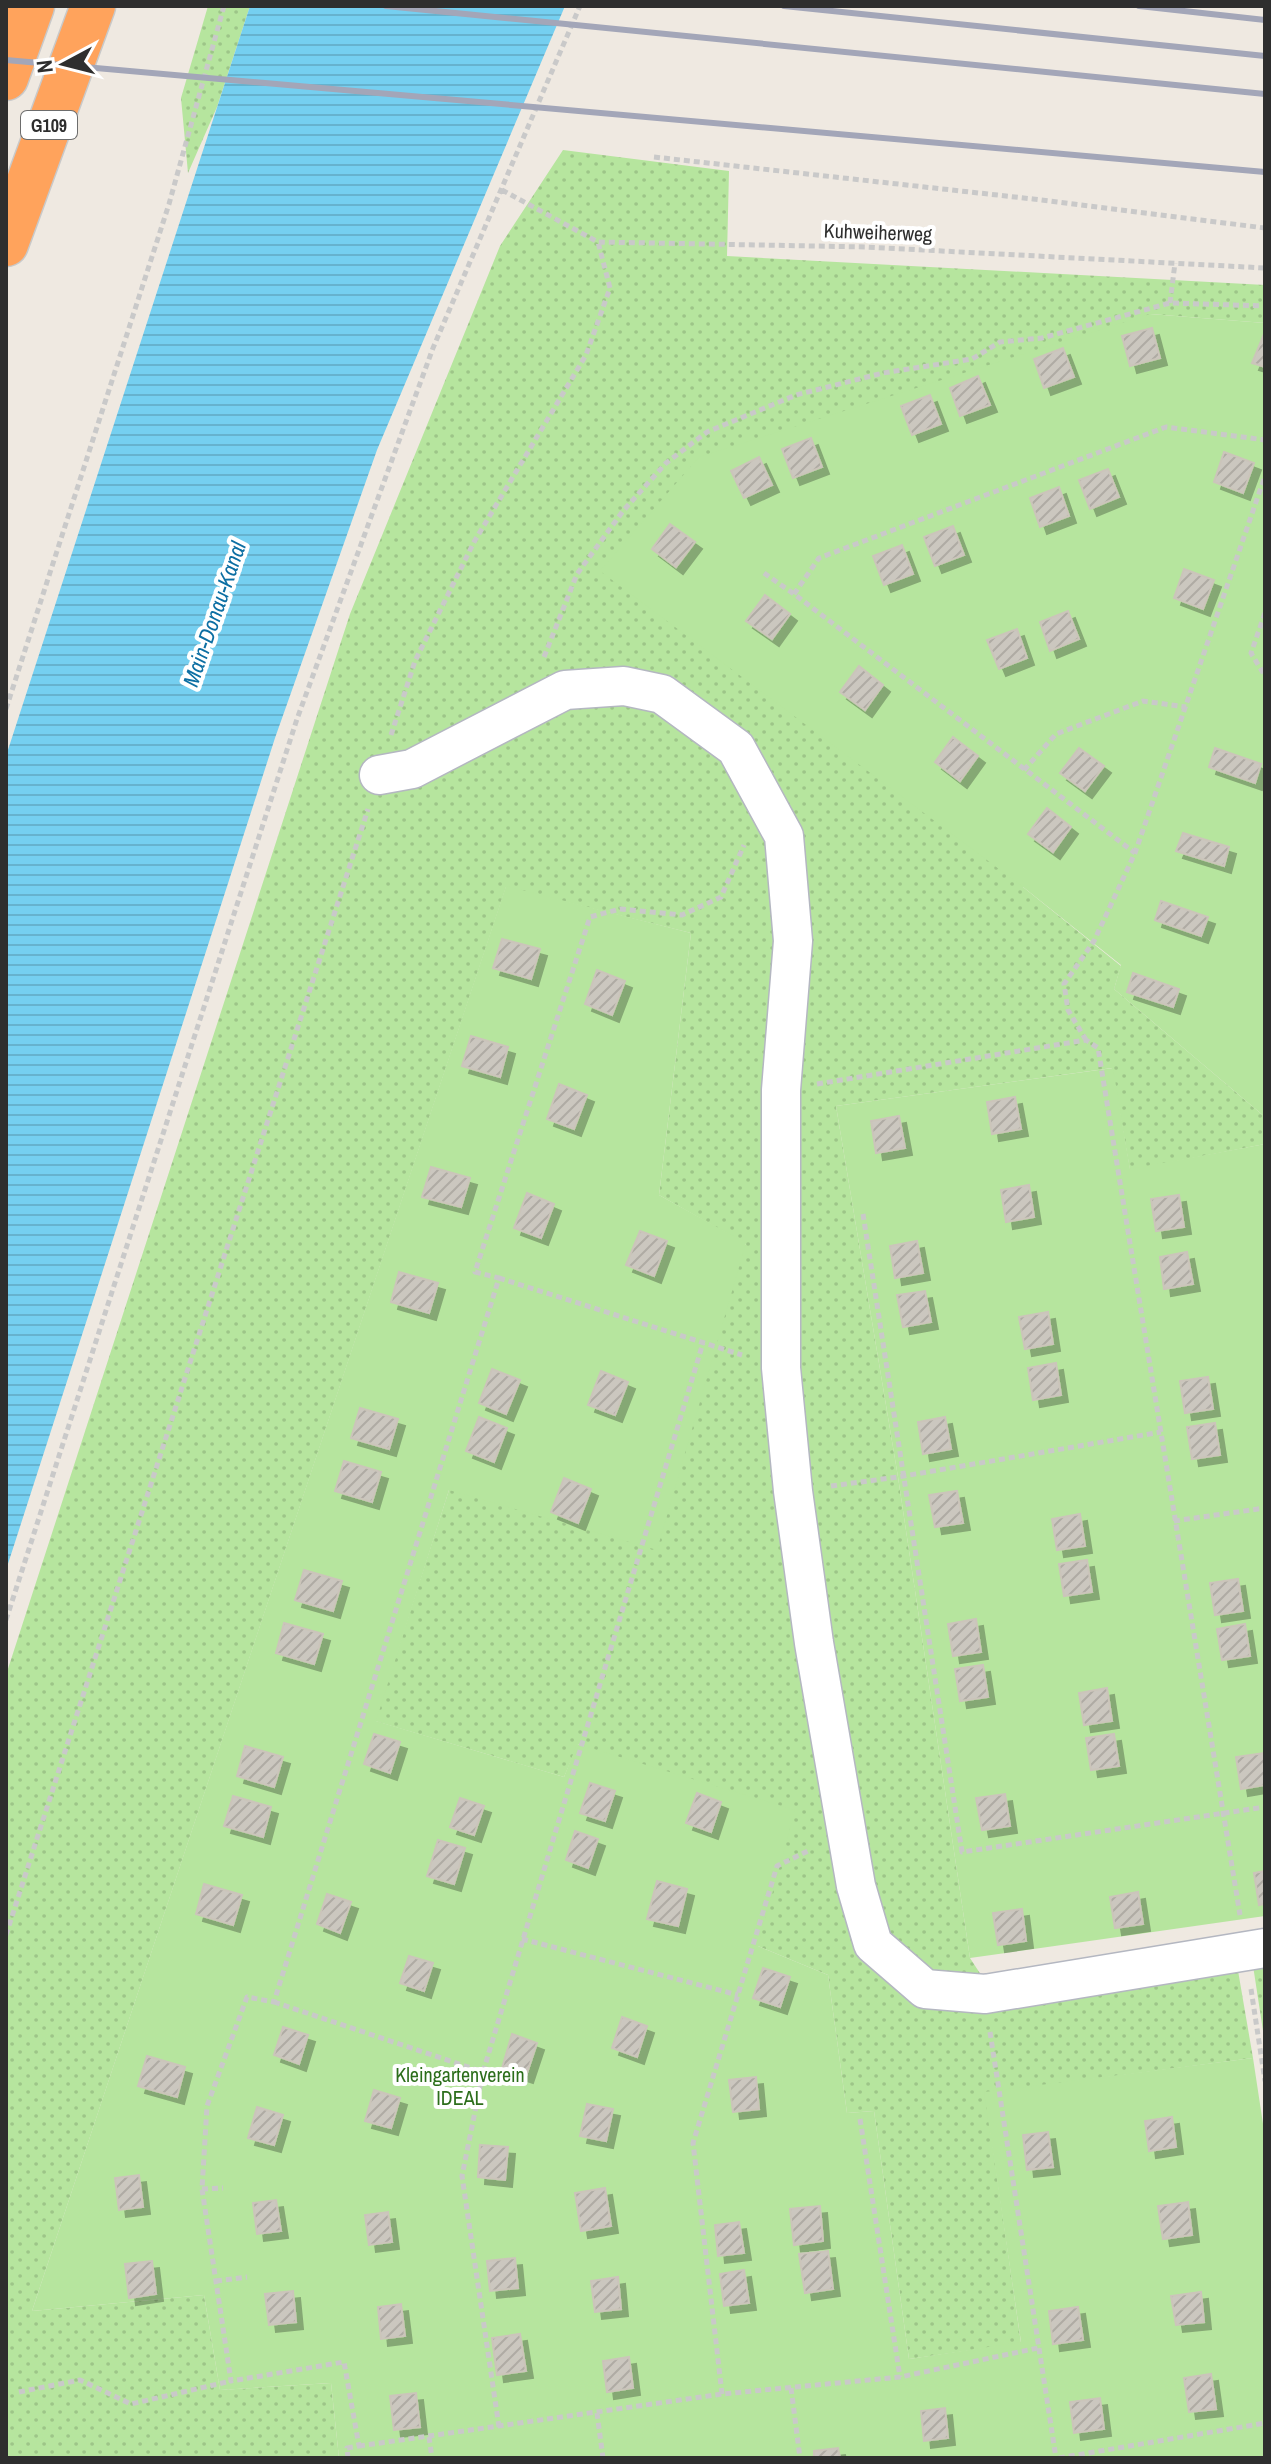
<svg xmlns="http://www.w3.org/2000/svg" width="1271" height="2464" font-family="'Archivo Narrow',sans-serif">
	<defs>
		<pattern id="grass-dots" width="8" height="8" patternUnits="userSpaceOnUse" patternTransform="scale(2)"><rect width="8" height="8" fill="#b6e59e"/><path d="M2 2h.1M6 6h.1" fill="none" stroke="#9dc588" stroke-width="1.8" stroke-linecap="round"/></pattern>
		<pattern id="water-rules" width="6" height="5" patternUnits="userSpaceOnUse" patternTransform="scale(2)"><rect width="6" height="5" fill="#75cff0"/><path d="M0 2.5h6" fill="none" stroke="#66b2ce"/></pattern>
		<pattern id="building-hatch" width="6" height="6" patternUnits="userSpaceOnUse" patternTransform="scale(2)"><rect width="6" height="6" fill="#cbc7bf"/><path d="M-1 1l2-2M0 6l6-6M5 7l2-2" fill="none" stroke="#afaba4"/></pattern>
		<filter id="shadow"><feDropShadow dx="7" dy="7" stdDeviation="0" flood-color="#0004"/></filter>
	</defs>
	<rect width="100%" height="100%" fill="#efe9e1"/>
	<path fill="url(#grass-dots)" d="M208,6H250L217,107L188,173L181,98Z
		M563,150L729,171L727,256L1265,285V323L1150,314L1023,887L1121,966L1114,989L1265,1117V1144L1130,1170L1112,1068L836,1106L898,1477L970,1958L996,1998L1236,1959L1253,2058L985,2093L1021,2343L909,2359L874,2111L847,2113L828,1975L758,1946L578,1744L564,1777L375,1721L449,1490L746,1244L659,1195L691,933L506,887L32,2311L204,2295L220,2390L331,2383L339,2458H6V1675L350,614L500,246Z
		M1265,1956V2044L1252,1959Z"/>
	<path fill="#b6e59e" d="M1150,314L1265,323V1117L1114,989L1121,965L1023,887L600,571L699,457Z
		M506,886L691,933L659,1195L746,1243L657,1550L449,1490L376,1721L564,1777L577,1744L795,1810L758,1946L828,1975L847,2113L874,2111L909,2359L1021,2342L984,2092L1253,2058L1265,2137V2458H339L331,2383L220,2390L204,2295L32,2311Z
		M1113,1068L1130,1169L1265,1144V1916L970,1958L898,1477L836,1106Z"/>
	<path fill="url(#water-rules)" d="M250,6H565L377,450L275,738L6,1570V756Z"/>
	<path fill="url(#building-hatch)" stroke="#cbc5ba" stroke-width="2" filter="url(#shadow)" d="M1152,328L1160,358L1130,366L1122,336Z
		M1264,334H1265V367L1252,363Z
		M1063,348L1074,377L1044,388L1034,359Z
		M978,376L990,405L960,416L950,388Z
		M930,395L941,424L912,435L901,406Z
		M811,438L822,467L793,478L782,449Z
		M1224,452L1254,463L1243,493L1214,482Z
		M759,457L772,485L744,498L731,471Z
		M1108,469L1119,497L1090,509L1079,480Z
		M1059,487L1069,516L1040,527L1030,498Z
		M670,524L695,542L676,567L652,549Z
		M953,526L964,555L935,566L924,537Z
		M902,545L913,574L884,585L873,556Z
		M1184,569L1214,580L1203,609L1174,598Z
		M765,595L790,614L772,639L746,621Z
		M1068,611L1079,639L1050,651L1040,622Z
		M1017,629L1027,658L999,669L987,640Z
		M859,666L883,685L865,710L840,692Z
		M953,737L978,756L960,781L935,762Z
		M1079,748L1104,766L1085,791L1060,773Z
		M1215,748L1261,764L1255,783L1209,767Z
		M1047,808L1071,827L1053,852L1028,834Z
		M1183,833L1229,847L1224,866L1176,851Z
		M1161,901L1208,917L1201,936L1155,920Z
		M502,939L540,949L531,979L493,968Z
		M597,970L625,981L612,1015L585,1004Z
		M1133,973L1179,989L1173,1007L1127,992Z
		M471,1036L508,1047L500,1077L462,1066Z
		M559,1084L587,1095L574,1129L547,1119Z
		M1015,1097L1021,1129L992,1134L987,1102Z
		M899,1116L905,1148L876,1153L871,1121Z
		M431,1167L470,1178L461,1207L422,1197Z
		M1029,1185L1034,1217L1006,1222L1001,1190Z
		M527,1193L554,1204L541,1238L514,1228Z
		M1179,1195L1184,1227L1156,1231L1151,1199Z
		M640,1231L667,1241L654,1276L626,1265Z
		M917,1241L923,1273L895,1278L890,1246Z
		M1187,1252L1193,1284L1164,1289L1160,1257Z
		M399,1272L438,1283L429,1313L391,1302Z
		M925,1291L931,1322L903,1327L897,1295Z
		M1048,1312L1053,1344L1025,1349L1019,1317Z
		M1056,1363L1061,1395L1033,1400L1028,1368Z
		M492,1369L520,1380L506,1414L479,1403Z
		M601,1371L628,1382L615,1415L588,1405Z
		M1208,1377L1213,1409L1185,1413L1180,1381Z
		M360,1408L398,1419L389,1449L351,1438Z
		M479,1417L507,1428L494,1462L466,1451Z
		M945,1417L951,1449L923,1454L918,1422Z
		M1215,1423L1220,1455L1192,1459L1187,1427Z
		M344,1461L381,1472L372,1502L335,1491Z
		M564,1478L591,1489L578,1523L551,1512Z
		M957,1491L963,1523L935,1527L929,1495Z
		M1080,1514L1085,1546L1057,1550L1052,1519Z
		M1087,1560L1092,1592L1064,1596L1059,1564Z
		M304,1570L342,1581L333,1611L295,1600Z
		M1238,1579L1243,1611L1215,1615L1210,1583Z
		M976,1619L981,1652L953,1656L948,1624Z
		M284,1623L323,1634L314,1664L276,1653Z
		M1245,1624L1250,1656L1222,1660L1217,1629Z
		M983,1665L988,1697L960,1701L955,1669Z
		M1107,1688L1112,1721L1084,1725L1079,1693Z
		M374,1734L400,1742L390,1773L364,1764Z
		M1114,1734L1119,1766L1091,1770L1086,1738Z
		M245,1746L283,1757L274,1787L237,1776Z
		M1265,1753V1785L1241,1789L1236,1757Z
		M590,1783L615,1791L605,1821L580,1813Z
		M697,1793L721,1802L711,1832L686,1823Z
		M1005,1794L1010,1826L982,1830L976,1798Z
		M233,1796L271,1807L263,1837L224,1826Z
		M460,1798L484,1806L474,1835L450,1827Z
		M575,1831L598,1839L588,1868L566,1860Z
		M438,1840L465,1848L454,1884L427,1876Z
		M1265,1871V1904L1259,1905L1254,1873Z
		M657,1881L687,1889L678,1926L647,1919Z
		M204,1884L242,1895L233,1925L196,1914Z
		M1138,1892L1143,1924L1115,1928L1110,1897Z
		M327,1894L351,1902L340,1933L317,1924Z
		M1022,1909L1026,1941L998,1945L993,1913Z
		M409,1956L433,1963L424,1991L400,1983Z
		M763,1968L790,1977L780,2007L753,1998Z
		M622,2017L647,2026L637,2057L612,2048Z
		M283,2027L308,2035L299,2064L274,2055Z
		M512,2034L537,2043L526,2076L502,2068Z
		M147,2056L185,2067L177,2097L138,2086Z
		M756,2077L759,2109L733,2112L729,2080Z
		M374,2090L400,2098L391,2128L365,2121Z
		M587,2104L613,2109L606,2141L580,2136Z
		M257,2107L283,2115L274,2145L248,2138Z
		M1172,2117L1176,2147L1149,2151L1145,2121Z
		M1048,2132L1053,2167L1027,2170L1023,2135Z
		M480,2145L508,2147L505,2180L478,2177Z
		M139,2175L143,2207L119,2210L115,2178Z
		M605,2188L611,2226L581,2231L575,2193Z
		M276,2200L281,2231L257,2234L253,2203Z
		M1188,2202L1192,2235L1163,2239L1158,2206Z
		M820,2206L823,2241L794,2245L790,2209Z
		M388,2212L392,2242L369,2245L365,2215Z
		M739,2222L744,2253L718,2256L715,2225Z
		M828,2251L833,2289L805,2293L799,2254Z
		M515,2258L518,2288L490,2291L487,2261Z
		M152,2261L156,2294L129,2298L125,2264Z
		M744,2270L749,2303L724,2306L720,2274Z
		M618,2277L621,2309L595,2312L591,2281Z
		M293,2291L296,2322L269,2325L265,2294Z
		M1201,2292L1204,2322L1176,2325L1171,2296Z
		M401,2304L405,2336L381,2339L378,2307Z
		M1078,2307L1083,2340L1053,2344L1049,2311Z
		M520,2334L526,2371L497,2375L492,2338Z
		M629,2357L633,2388L607,2392L603,2361Z
		M1211,2374L1216,2409L1189,2412L1184,2378Z
		M416,2393L420,2427L394,2430L390,2396Z
		M1100,2398L1104,2429L1074,2433L1070,2402Z
		M945,2408L948,2438L924,2441L921,2411Z
		M838,2448L840,2458H814V2451Z"/>
	<g fill="none" stroke-linecap="round" stroke-linejoin="round">
		<g stroke="#b4b7c1" stroke-width="41">
			<path id="minor" d="M379,775L412,769L565,690L624,686L662,694L736,748L784,836L793,941L781,1090V1368L793,1491L814,1643L856,1886L873,1944L925,1989L985,1994L1265,1948"/>
		</g>
		<g stroke="#c9c9c9" stroke-width="47">
			<path id="highway" d="M6,78L32,6
				M6,244L93,6"/>
		</g>
		<path stroke="#c9c9c9" stroke-width="5" stroke-dasharray="6 4" stroke-linecap="butt" d="M654,157L1033,199L1265,228
			M502,190L598,242L866,247L1265,268
			M1170,303L1175,263
			M764,573L794,594L1135,853
			M794,594L819,558L1166,427L1265,440
			M1265,613L1251,653L1265,676
			M544,657L577,574L623,511L666,463L707,432L796,395L883,373L972,359L1000,342L1042,338L1170,303L1265,306
			M6,709L169,204L224,6
			M391,735L415,661L474,542L586,355L610,288L598,242
			M1024,770L1056,734L1143,701L1186,707
			M1086,1040L1068,1010L1064,984L1094,941L1135,853L1265,476
			M817,1084L1086,1040L1098,1048L1240,1915
			M863,1214L962,1852L1265,1807
			M499,1278L742,1355
			M831,1486L898,1477L1161,1432
			M1174,1521L1265,1508
			M6,1620L297,719L433,348L580,6
			M6,1935L368,809
			M522,1939L738,1995
			M1251,1989L1265,2081
			M274,2002L483,2072
			M990,2032L1056,2458
			M860,2119L900,2377
			M202,2189L223,2188
			M216,2281L247,2277
			M791,2388L800,2458
			M19,2392L80,2380L131,2404L231,2381
			M722,2394L693,2143L777,1866L810,1850
			M597,2413L603,2458
			M499,2427L462,2176L483,2072L703,1343
			M429,2437L432,2458
			M359,2446L722,2394L900,2377L1038,2348
			M348,2458L347,2448L359,2446L344,2362L231,2381L202,2189L207,2106L247,1997L274,2002L499,1278L475,1272L590,917L620,909L682,915L721,897L744,845
			M1059,2458L1265,2423"/>
		<use href="#minor" stroke="#fff" stroke-width="38"/>
		<use href="#highway" stroke="#ffa35c" stroke-width="44"/>
		<path stroke="#a3a6b8" stroke-width="6" d="M386,6L1265,94
			M784,6L1265,56
			M1139,6L1265,20
			M6,60L1265,172"/>
	</g>
	<g text-anchor="middle" dominant-baseline="central" stroke-width="8" stroke-linejoin="round" paint-order="stroke">
		<rect fill="#fff" stroke="#6d6d6d" stroke-width="2" x="21" y="111" width="56" height="28" rx="6"/>
		<g font-size="18" font-weight="bold" fill="#2e2e2e">
			<text x="49" y="125">G109</text>
		</g>
		<g font-size="20" fill="#2e2e2e" stroke="#fff">
			<text transform="translate(878 232) rotate(2)">Kuhweiherweg</text>
		</g>
		<g font-size="20" fill="#2c6e1b" stroke="#fff">
			<text x="460" y="2074">Kleingartenverein<tspan x="460" dy="23">IDEAL</tspan></text>
		</g>
		<g font-size="22" font-style="italic" fill="#0d6fa3" stroke="#fff">
			<text transform="translate(214 614) rotate(-71)">Main-Donau-Kanal</text>
		</g>
	</g>
	<rect width="1271" height="2464" fill="none" stroke="#2e2e2e" stroke-width="16"/>
	<g transform="translate(64 64) rotate(263)" stroke="#ffffff" stroke-width="6" paint-order="stroke">
	<path d="M0-6L14 30L0 20L-14 30Z" fill="#2e2e2e"/>
	<text y="-12" font-size="22" font-weight="bold" text-anchor="middle" fill="#2e2e2e">N</text>
	</g>
</svg>
